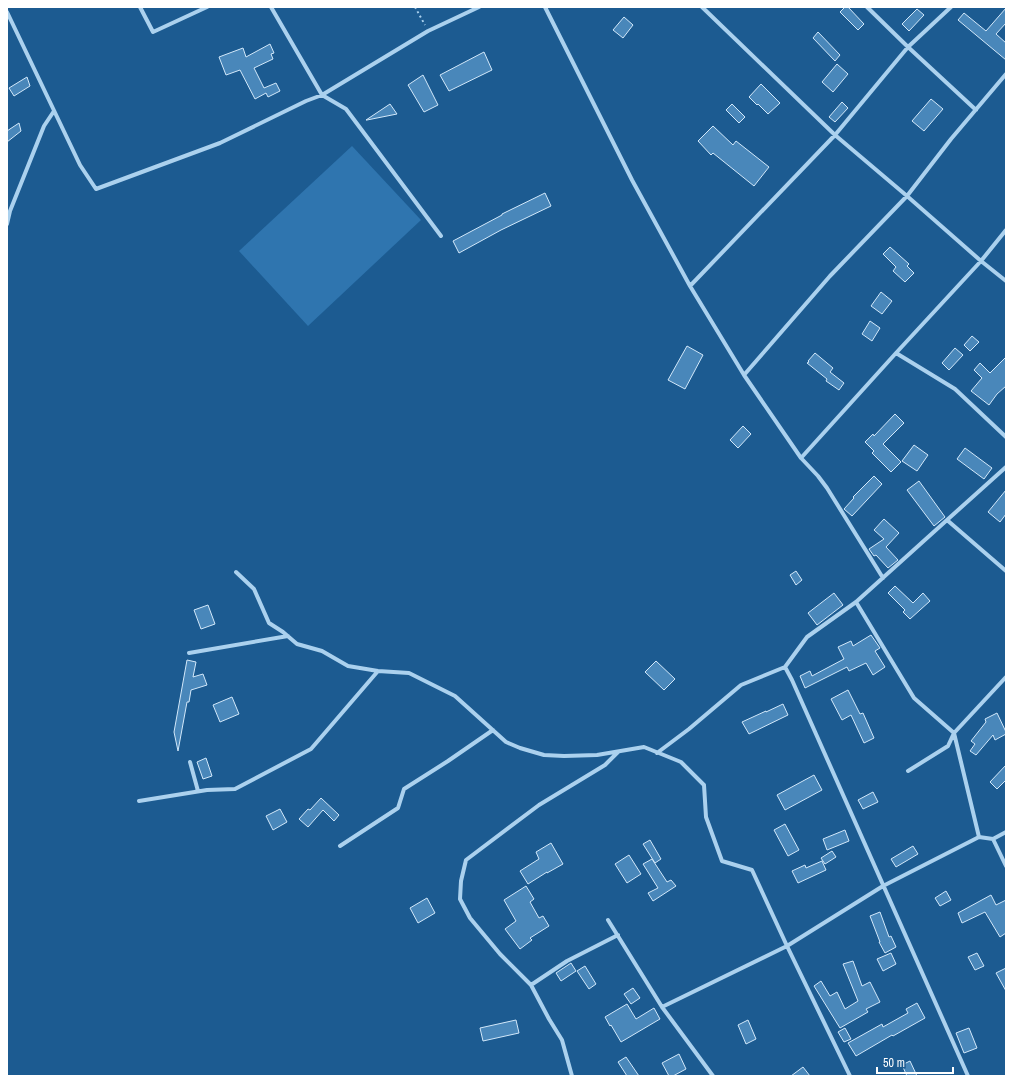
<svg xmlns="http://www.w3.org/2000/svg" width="1013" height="1083" font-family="'Archivo Narrow',sans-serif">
	<rect width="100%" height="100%" fill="#1c5b91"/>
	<path fill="#2f75af" d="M352,146L421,220L308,326L239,251Z"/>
	<path fill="#4987ba" stroke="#d2e8fa" d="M845,7H848L864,24L858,30L840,12Z
		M1006,8V23L996,34L1006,43V60L958,20L964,13L986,31Z
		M917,9L924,15L909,31L902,24Z
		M624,17L633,25L623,38L613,30Z
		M818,32L840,55L835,61L813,38Z
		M270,44L274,53L271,54L273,59L254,68L264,88L276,83L280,91L268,97L266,93L255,99L240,70L226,75L219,57L243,48L246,57Z
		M484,52L492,70L449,91L440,75Z
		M837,64L848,74L833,92L822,82Z
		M423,75L438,105L424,112L408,85Z
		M27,77L30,86L14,96L9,88Z
		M761,84L780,103L768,114L758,104L757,105L749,97Z
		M931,99L943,109L924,131L912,121Z
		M842,102L848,108L835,122L829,117Z
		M390,104L397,114L367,120H366Z
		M732,104L745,117L739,123L726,110Z
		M19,123L21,131L7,142V131Z
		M713,126L733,145L736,141L769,167L754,186L713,153L711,155L698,141Z
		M545,193L551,206L501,230L459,253L453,241L502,215V214Z
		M890,247L909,264L907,266L914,273L905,282L893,271L896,267L883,254Z
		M881,292L892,301L882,314L871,306Z
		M870,321L880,328L872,341L862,334Z
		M972,336L979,342L970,351L964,345Z
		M687,346L703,355L685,389L668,380Z
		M955,348L963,355L949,370L942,363Z
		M815,353L833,368L830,372L844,383L839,390L826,381L827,379L807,363L809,362L808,361Z
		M1006,357V386L997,394L989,405L971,391L982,378L974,370L980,363L990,373Z
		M895,414L904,423L883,444L901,462L891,472L872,453L874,451L865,442L873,434L874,436Z
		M743,426L751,434L738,448L730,440Z
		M914,445L928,455L917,471L902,461Z
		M965,448L992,468L984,479L957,459Z
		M874,476L882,484L852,516L844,509L854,498L853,497Z
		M919,481L945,517L934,526L907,490Z
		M1006,490V514L1000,522L988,512Z
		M884,519L899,533L886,547L898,560L888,568L876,555L874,556L869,549L884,539L874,530Z
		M796,571L802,580L796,585L790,575Z
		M895,586L913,603L923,593L930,601L910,619L903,612L905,610L888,593Z
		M834,593L843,605L817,625L808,613Z
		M208,605L215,624L201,629L194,610Z
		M871,635L880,648L875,651L885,667L873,675L866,663L849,671L847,667L805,688L800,676L810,671L812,676L844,659L838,647L851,641L853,646Z
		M187,660L196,662L193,677L203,674L207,685L191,690L189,702H187L178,751L174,732Z
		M656,661L675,679L664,690L645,672Z
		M848,690L860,714L863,713L874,738L864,743L851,715L842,720L831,699Z
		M232,697L239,714L220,722L213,705Z
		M783,704L788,715L749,734L742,722L766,711V712Z
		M997,713L1006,732V734L995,740L993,735L976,755L970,751L975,744L971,741L986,722L985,719Z
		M206,758L212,776L203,779L197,762Z
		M1006,765V780L997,789L990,782Z
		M814,775L822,790L785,810L777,795Z
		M873,792L878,802L863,809L858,800Z
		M321,798L339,815L334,821L323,810L308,827L299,819L308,809L310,810Z
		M280,809L287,822L273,830L266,816Z
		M785,824L799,850L788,856L774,830Z
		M845,830L849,841L827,850L823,839Z
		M650,840L661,859L655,863L643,844Z
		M551,843L563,864L547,873V872L528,884L520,871L539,859L536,852Z
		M913,846L918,854L896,867L891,859Z
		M832,851L836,857L825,864L821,858Z
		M629,855L641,874L627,883L615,864Z
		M652,859L667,882L671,880L676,886L653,901L648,893L658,888L643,864Z
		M822,861L826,870L798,883L792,871L805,865L806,868Z
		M526,886L534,899L530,902L539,918L543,916L549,926L530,938L532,940L520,949L505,929L516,921L504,900Z
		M946,891L951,900L940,906L935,898Z
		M991,895L996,905L1006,900V933L1000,937L985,912L962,923L958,913Z
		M427,898L435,913L418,923L410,908Z
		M880,912L889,937L891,936L896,947L885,953L879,942H880L870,916Z
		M891,953L896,964L883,971L877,959Z
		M977,953L984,966L975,970L968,957Z
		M853,961L862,986L870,982L880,1002L866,1009L868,1012L840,1028L814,986L821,981L830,996L837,992L845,1009L858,1001L843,964Z
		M571,963L576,971L561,981L556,973Z
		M585,966L596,984L589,989L577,971Z
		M1006,968V991L996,973Z
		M633,988L640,998L631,1004L624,994Z
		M917,1003L925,1018L893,1036L892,1035L856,1056L848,1043L882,1024L883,1027L908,1013L906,1009Z
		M627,1004L636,1019L654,1008L660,1019L621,1042L611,1025L610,1026L605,1017Z
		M516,1020L519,1033L483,1041L480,1028Z
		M748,1020L756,1039L746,1044L738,1025Z
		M845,1028L851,1039L844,1042L838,1032Z
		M969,1028L977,1048L964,1053L956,1033Z
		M679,1054L686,1069L673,1076H669L662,1063Z
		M626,1057L639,1076H627L618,1062Z
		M910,1061L917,1076H907L902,1065Z
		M803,1067L810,1076H791Z"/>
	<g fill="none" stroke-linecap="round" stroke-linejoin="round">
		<path stroke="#abd1ee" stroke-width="2" stroke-dasharray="2 3" stroke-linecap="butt" d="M415,7L425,25"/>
		<path stroke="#abd1ee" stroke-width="4" d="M140,7L153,32L207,7
			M271,7L322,95L346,109L441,236
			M545,7L632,180L690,286L744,375L801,458L818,476L827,488L883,578
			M702,7L835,135L907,196L981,261L1006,281
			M867,7L908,47L976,110
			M7,12L80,165L96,189L220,143L306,101L322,95L428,31L479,7
			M7,224L10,211L44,126L54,111
			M1006,230L981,261L896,353L955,389L1006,437
			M690,286L835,135L908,47L951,7
			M744,375L830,276L907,196L951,139L1006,74
			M801,458L896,353
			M947,520L1006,467
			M236,572L254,589L269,623L283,632L297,644L322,651L348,666L378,671L409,673L455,696L506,742L520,748L544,755L564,756L597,755L644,747L681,762L704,785L706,817L722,861L752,870L787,946L850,1076
			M856,602L914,698L954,733L979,837
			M189,653L288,636
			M785,667L792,680L968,1076
			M657,753L689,729L741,685L785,667L807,637L856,602L947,520L1006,571
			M190,762L198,791
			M908,771L948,746L954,733L1006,677
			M139,801L207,790L235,789L311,749L378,671
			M993,839L1006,866
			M340,846L398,808L404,789L448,761L493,730
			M608,920L662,1007L713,1076
			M531,985L567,961L618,935
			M662,1007L787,946L883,886L979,837L993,839L1006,832
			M572,1076L562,1040L549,1019L531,985L500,954L470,918L460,899L461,881L466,860L539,805L605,765L618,752"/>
	</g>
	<rect width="1013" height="1083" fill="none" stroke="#ffffff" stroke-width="16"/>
	<path d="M877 1067v6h76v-6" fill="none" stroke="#ffffff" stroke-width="2"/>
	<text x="883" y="1067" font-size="12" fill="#ffffff" stroke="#1c5b91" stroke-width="3" paint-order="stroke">50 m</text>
</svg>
